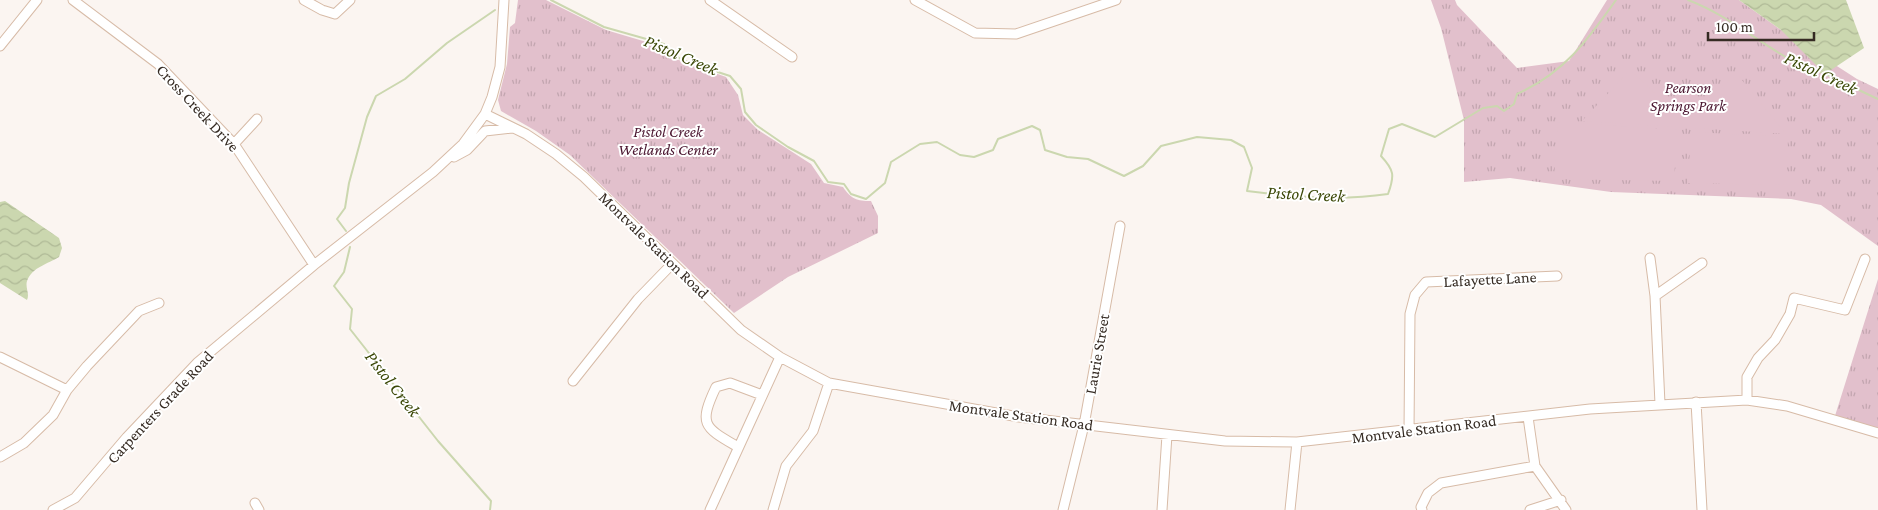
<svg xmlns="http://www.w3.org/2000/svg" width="1878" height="510" font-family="'Crimson Pro',serif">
	<defs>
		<pattern id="grass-tufts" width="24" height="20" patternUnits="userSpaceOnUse" patternTransform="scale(1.25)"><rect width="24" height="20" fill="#e2c0cc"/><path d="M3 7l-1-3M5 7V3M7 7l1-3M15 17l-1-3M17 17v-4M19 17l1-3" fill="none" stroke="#c2a5af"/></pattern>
		<pattern id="water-waves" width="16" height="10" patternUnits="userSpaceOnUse" patternTransform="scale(1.25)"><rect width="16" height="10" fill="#cbd7af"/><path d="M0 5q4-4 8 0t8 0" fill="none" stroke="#afb996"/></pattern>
	</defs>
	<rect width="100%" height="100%" fill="#fbf5f1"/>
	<path fill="url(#grass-tufts)" d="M518,0H546L606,30L660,46L665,55L726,77L738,95L743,115L758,130L811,164L824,183L843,187C851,199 857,201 871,201L878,216V233L788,277L734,313L570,155L536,131L501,111L498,100L507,64L510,27L515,23Z
		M1431,0H1455L1457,5L1517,68L1569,61L1607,0H1739L1781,30L1857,79L1878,89V246L1821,205L1791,199L1611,192L1510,178L1464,182V120L1441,28Z
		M1878,279V433L1834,419Z"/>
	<path fill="#e2c0cc" d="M1630,70L1683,119L1737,74L1786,134L1582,121Z
		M1558,122L1677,130L1674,181L1554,179Z
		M1691,132L1788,137L1786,185L1688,183Z"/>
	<path fill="url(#water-waves)" d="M1739,0H1846L1864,48L1825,74L1781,30Z
		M5,201L59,238L62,248L59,257C48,264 32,267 27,281C25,288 30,294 27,300L0,283V202Z"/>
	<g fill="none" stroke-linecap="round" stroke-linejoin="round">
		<path stroke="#cbd7af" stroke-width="2" d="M551,0L604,27L664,44L666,52L690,63L730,76L741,89L745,112L756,125L788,147L814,161L828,182L844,184L851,194L866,199L885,183L891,162L920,144L937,142L960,155L974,157L993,150L998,139L1032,126L1040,130L1045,150L1067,157L1088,159L1124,176L1143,166L1161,146L1197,137L1231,140L1244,147L1252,168L1247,191C1293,197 1341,201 1388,194C1395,175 1394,170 1381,156L1389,129L1402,124L1435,137L1483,108L1497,106L1504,111L1514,104L1517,94C1564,73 1587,41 1616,0
			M1688,0C1723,13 1752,37 1784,56C1794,63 1808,65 1819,71C1839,80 1858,90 1878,99
			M346,231L337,219L345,208L349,183L367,117L376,96L405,79L447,43L495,10
			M350,247L344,272L334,286L352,309L350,329L438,441L491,501L490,510"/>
		<g stroke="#d7bba7" stroke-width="11">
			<path id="minor" d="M73,0L158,64L234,144L314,265
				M304,0L322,10L335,14L350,0
				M710,0L792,57
				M915,0L975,33L1016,34L1116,0
				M0,46L37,0
				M485,114L526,134L556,154L584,177L741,330L780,357L829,383L1019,417L1225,441L1297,442L1590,409L1747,400L1787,406L1878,433
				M234,144L257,119
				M454,157L467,150L485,131L513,128
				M1650,258L1655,296L1702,263
				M1655,296L1660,404
				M0,357L67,390
				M573,381L638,299L672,264
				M1747,400V377L1758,358L1775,340L1790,314L1794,298L1845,310L1865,259
				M1696,402L1702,510
				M1528,417L1535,466L1566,510
				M1409,431L1410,314L1415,295L1426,282L1557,276
				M738,447C704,427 698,425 716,387L730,383L762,395
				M0,457L24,443L53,415L67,390L87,366L139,311L159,303
				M255,503L259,510
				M53,510L75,498L127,437L197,363L314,265L433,172L463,144L485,114L492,97L500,67L504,0
				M710,510L780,357
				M773,510L786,466L813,431L829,383
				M1063,510L1084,425L1120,226
				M1162,510L1167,435
				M1290,510L1297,442
				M1422,510L1421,507L1428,493L1441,483L1535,466
				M1530,510L1561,500"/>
		</g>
		<use href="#minor" stroke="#fff" stroke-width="9"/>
	</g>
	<g text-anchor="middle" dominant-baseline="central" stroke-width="4" stroke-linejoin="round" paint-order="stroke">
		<g font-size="16" font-style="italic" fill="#4b1630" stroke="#fff">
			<text x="1688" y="87">Pearson<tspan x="1688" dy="18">Springs Park</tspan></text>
			<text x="668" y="131">Pistol Creek<tspan x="668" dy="18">Wetlands Center</tspan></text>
		</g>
		<g font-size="16" fill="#352b23" stroke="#fff">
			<text transform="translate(198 108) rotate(47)">Cross Creek Drive</text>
			<text transform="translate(654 245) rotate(44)">Montvale Station Road</text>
			<text transform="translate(1490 279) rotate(-3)">Lafayette Lane</text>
			<text transform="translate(1097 354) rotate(-80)">Laurie Street</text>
			<text transform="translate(160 407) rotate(-47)">Carpenters Grade Road</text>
			<text transform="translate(1021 415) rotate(8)">Montvale Station Road</text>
			<text transform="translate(1424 429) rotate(-7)">Montvale Station Road</text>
		</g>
		<g font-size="18" font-style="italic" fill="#3b4807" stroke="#fff">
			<text transform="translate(681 55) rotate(23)">Pistol Creek</text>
			<text transform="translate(1821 73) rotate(25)">Pistol Creek</text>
			<text transform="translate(1306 194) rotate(3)">Pistol Creek</text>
			<text transform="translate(393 384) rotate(52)">Pistol Creek</text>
		</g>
	</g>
	<path d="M1708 32v8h106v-8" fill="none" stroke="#352b23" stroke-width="2.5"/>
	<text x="1716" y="32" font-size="15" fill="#352b23" stroke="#ffffff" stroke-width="4" paint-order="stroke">100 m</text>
</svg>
